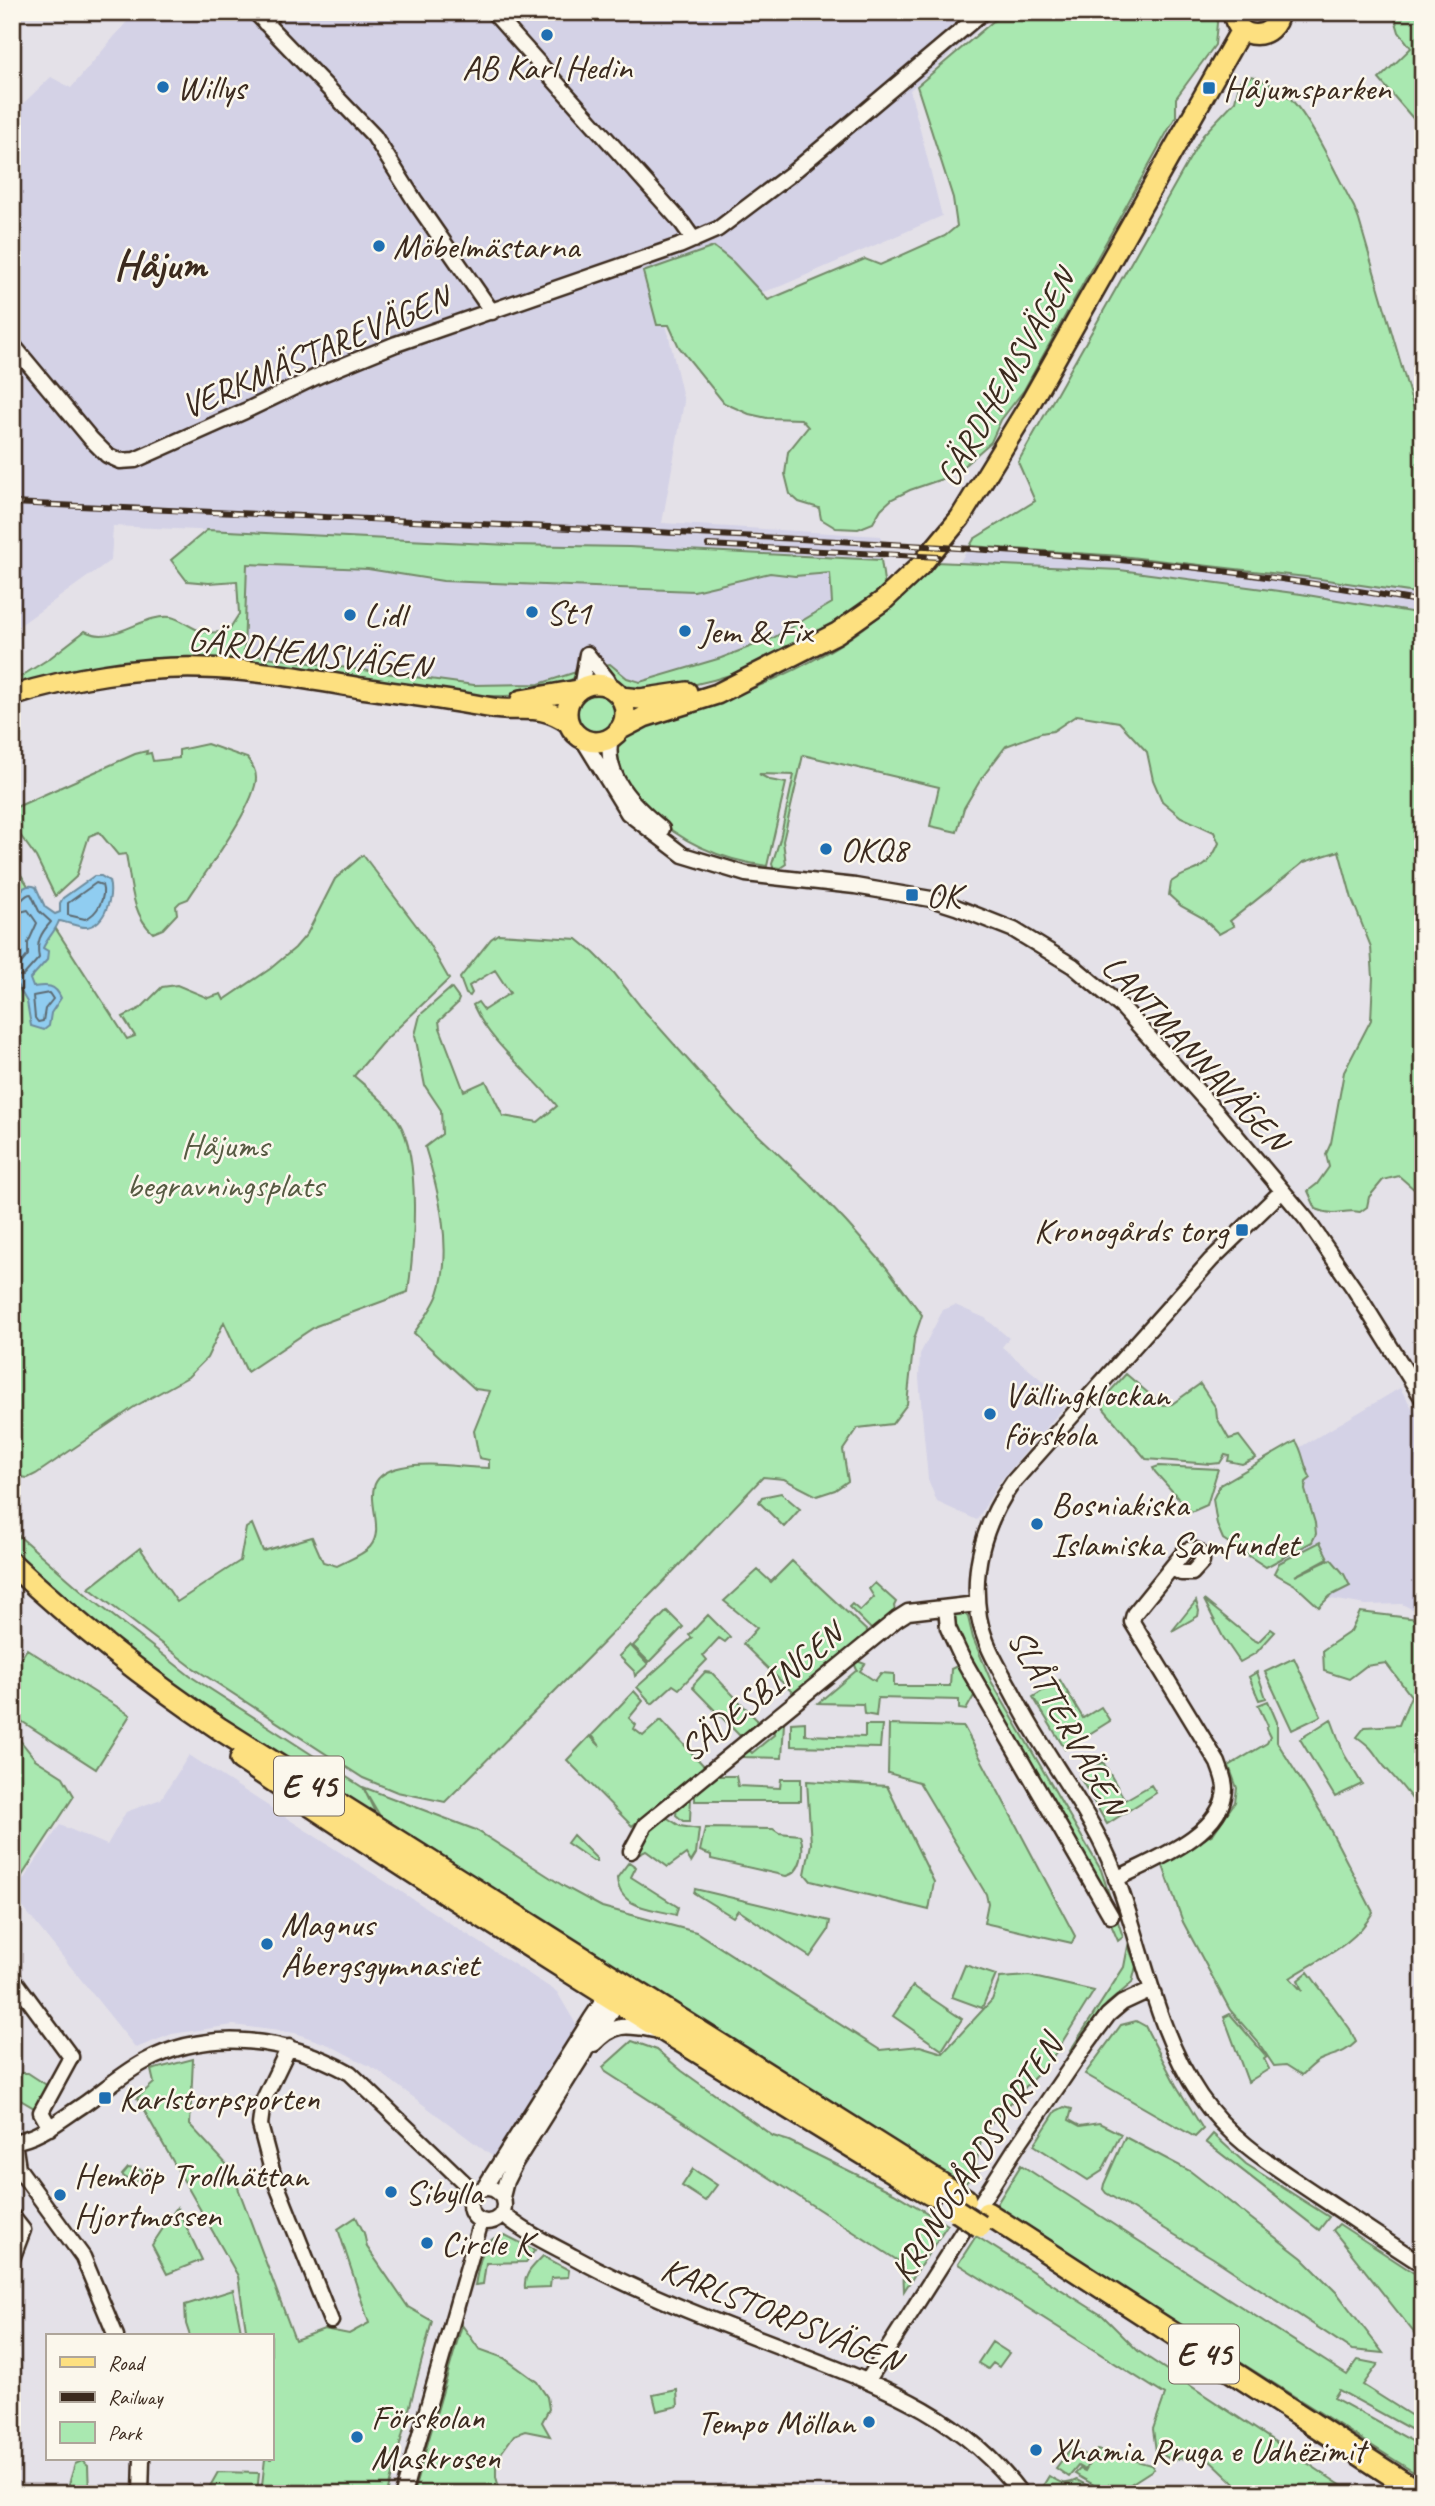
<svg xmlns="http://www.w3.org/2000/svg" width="1435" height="2506" font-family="Caveat,sans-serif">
	<rect width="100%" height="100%" fill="#e4e1e8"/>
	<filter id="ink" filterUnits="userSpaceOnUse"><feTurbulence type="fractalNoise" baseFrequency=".0143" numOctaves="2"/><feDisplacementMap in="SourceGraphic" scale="14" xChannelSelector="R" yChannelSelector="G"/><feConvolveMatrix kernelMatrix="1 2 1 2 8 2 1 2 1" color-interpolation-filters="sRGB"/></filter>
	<g filter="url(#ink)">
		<path fill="#d4d2e6" d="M135,12H998L910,90L942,216L781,286L666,324L684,402L662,523L881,536V560L629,547L510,545L113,526L111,560L12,631V114L51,77L71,88Z
			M970,546L1121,556L1306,577L1423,594V614L1301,594L1120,570L959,563Z
			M247,563L368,569L443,581L694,591L770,573L795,576L830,572L832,603L774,638L721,658L640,683L627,678L610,664L539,684L474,685L244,654Z
			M955,1305L985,1318L1009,1338L1002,1347L1068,1402L998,1484L977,1520L937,1502L928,1479L923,1425L919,1378L920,1354L943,1310Z
			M1400,1388L1423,1426V1615L1402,1604L1366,1605L1314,1596L1236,1524L1253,1475Z
			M189,1755L557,1992L577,2026L496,2159L377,2070L329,2045L295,2033L233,2025L172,2034L136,2048L13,1895L60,1825L107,1845L126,1812L161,1799Z"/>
		<path fill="#a9e8b0" stroke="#728967" stroke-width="2" d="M1004,12H1218L1215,45L1176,98V116L1024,390L1001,420L991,442L966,464L942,479L910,490L892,499L881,509L873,523L858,529L836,528L821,519L819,508L799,502L790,494L785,474L788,452L808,427L801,419L767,418L749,414L724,403L679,347L669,325H657L643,272L714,247L733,262L768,300L865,259L880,265L945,236L957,226L953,198L917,86Z
			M1393,12H1423V130L1379,79L1411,48L1399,32Z
			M1252,76C1265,81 1279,87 1290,98C1313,122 1337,176 1354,207L1359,220L1423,440V594L1306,577L1121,556L970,546L974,539L1035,501L1018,462L1203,135L1235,101L1240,81Z
			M207,530L509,545L629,547L881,560L885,588C829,632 763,671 692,685C671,689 649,689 627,691L604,665L610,664L627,678L640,682L721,658L773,638L832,603L830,573L795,576L770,573L694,591L443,581L368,569L247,564L244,654L474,685L539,684L576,672L575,677C548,698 507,696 475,696L286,668L12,689V682L50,658L85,631C114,646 143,613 171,617C181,619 191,628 201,631C209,634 220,632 228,631L239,614L237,581L209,583L187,581L171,560Z
			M935,562L1120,570L1301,594L1423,614V830L1417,838L1423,843L1420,858L1423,864V1197L1399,1176L1383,1180L1369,1197L1367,1207L1360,1212C1343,1208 1338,1218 1316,1209L1308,1191L1317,1184L1329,1167L1326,1154L1331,1143L1344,1072L1371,1020L1373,978L1371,947L1352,899L1339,851L1304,862L1230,921L1234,926L1219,934L1203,918L1181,906L1169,895L1171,882C1195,865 1205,876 1219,843L1214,832L1181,817L1162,801L1153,780L1147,752L1119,722L1077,715L1053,731L1041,733L1006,746L981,779L964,808L957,832L930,826L939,787L803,755L783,841L786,864L780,868L773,867L772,864L780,839L794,775L759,774L770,780L786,783L767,866C721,860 680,842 647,810C634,798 625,780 614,766L616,742L625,733C714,704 804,677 877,618C898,602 916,582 935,562Z
			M573 712a23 23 0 1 1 46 0a23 23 0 1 1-46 0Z
			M207,744L247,758C252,764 256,771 256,778C256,805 204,874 188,899L180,902L176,906L177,914L163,929L153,933C131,914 131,880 126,854L118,855L99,832L89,836L76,877L55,896L36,857L12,824V809L135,754L147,751L146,754L151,753L153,761L179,758V750Z
			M363,855L425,937L449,979L381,1044L354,1076C370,1090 387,1103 399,1122C421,1159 414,1250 408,1292L316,1326L247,1372L224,1322L207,1358L188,1377L134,1407L36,1474L28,1478L12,1476V861L127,1039L135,1036L123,1017L141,1008L162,987L177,985L208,998L221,994L224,1000L270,969L295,948L307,934L335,879Z
			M498,934L577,939L594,953L614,973L641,1007L736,1114L810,1184L846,1222L886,1267L922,1315L914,1339L907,1404L892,1424L858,1428L843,1450L848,1481L835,1490L817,1496L784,1479L763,1477L662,1583L445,1802L397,1792L363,1778L192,1667L89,1588L140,1548L177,1602L240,1561L246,1528L252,1524L263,1551L312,1537L323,1562L337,1566C346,1561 363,1555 370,1547C391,1523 347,1478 402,1467C430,1461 461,1468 489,1468V1460L479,1458L474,1431L490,1391L475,1389L414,1333C422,1321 435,1306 439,1291C453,1247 438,1189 425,1147L442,1134L441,1110L425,1086L415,1035L420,1015L451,988L459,999L457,1004L439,1021L440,1028L464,1091L486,1081L503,1116L538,1122L557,1106C531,1073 491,1045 473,1005L478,1002L484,1010L510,993L495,970L469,986L472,993L470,996L466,994L460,978L491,939Z
			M1126,1374L1162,1405L1172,1404L1200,1384L1216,1408L1217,1418L1229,1439L1239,1436L1256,1458L1242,1464L1228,1461L1229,1456L1225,1455L1220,1463L1211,1464L1146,1459L1104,1409L1102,1401L1104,1398Z
			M1296,1441C1304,1453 1303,1466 1311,1478L1306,1482L1305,1490L1315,1523L1316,1534L1312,1542L1266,1567L1223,1539L1217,1525L1213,1499L1220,1485Z
			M1159,1466L1218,1469L1207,1505L1191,1512L1155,1472L1153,1468Z
			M781,1493L800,1509L784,1527L759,1502L762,1497Z
			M12,1530L89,1597L190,1676L362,1787H363L476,1830L565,1887L602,1907L696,1932L880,2050L920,2046L943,2053L992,2000L1000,1978L1029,1976L1094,1991L1051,2060L983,2132L976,2164L979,2171L964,2184L960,2185L380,1816L363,1787L375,1812H371C314,1776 255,1741 199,1702C132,1657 72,1603 12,1549Z
			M1320,1542L1328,1558L1295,1576L1331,1559L1344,1574L1350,1586L1330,1596L1319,1607L1295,1585L1274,1573L1279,1563Z
			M792,1561L868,1632L794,1694L743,1644L757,1628L724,1601L758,1570L771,1582Z
			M875,1583L896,1602L894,1606L895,1611L872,1630L849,1607L852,1604L860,1611L874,1597L869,1589Z
			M1204,1600L1252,1639L1258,1642L1271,1629L1275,1632L1256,1653L1240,1662L1223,1637Z
			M1196,1601L1199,1611L1198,1616L1172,1631Z
			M667,1611L683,1627L649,1662L633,1646Z
			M1360,1612L1418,1619L1423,1629V1815C1411,1795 1399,1783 1384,1766C1372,1751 1374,1749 1357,1737L1365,1727L1399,1725L1411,1696L1386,1663L1366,1666L1349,1679L1324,1671L1323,1650L1351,1631Z
			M957,1613H964L968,1617L973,1638L991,1681L1101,1870L1123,1937L1118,1941L1086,1866L951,1624Z
			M708,1615L730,1637L725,1642L719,1638L703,1655L707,1660L679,1689L673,1685L652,1704L637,1687L692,1638L689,1635Z
			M630,1645L648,1664L635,1676L634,1671L619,1656Z
			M27,1649L130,1715L96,1769L12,1715V1672Z
			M1294,1658L1321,1716L1292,1730L1265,1672Z
			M857,1661L865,1664L860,1671L875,1681L881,1673L894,1674V1686H950L951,1669L959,1665L975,1694L966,1710L959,1709V1700L878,1698L876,1716L864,1714L863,1704L818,1703L857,1670L854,1663Z
			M705,1672L712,1673L757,1720L756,1724L746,1735H739L693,1688L694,1684Z
			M1257,1672L1266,1698L1259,1700L1249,1677Z
			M1060,1680L1083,1718L1101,1707L1110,1721L1065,1749L1033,1697Z
			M634,1691L643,1701L629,1718L636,1725L634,1729L643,1736L661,1720L705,1767L632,1826L567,1760L590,1736L600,1746L592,1735Z
			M1268,1701L1277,1722V1742L1322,1814L1373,1912C1355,1945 1321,1958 1290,1978L1302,1991L1298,1980L1308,1972L1350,2029L1356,2042C1343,2055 1335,2053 1320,2060C1314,2063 1308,2070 1302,2075L1286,2065L1274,2066L1258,2042L1230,2010L1183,1922L1162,1863L1213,1834L1235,1802L1237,1788L1229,1766L1267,1743L1270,1737L1266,1729L1268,1726L1258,1705Z
			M1331,1719L1344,1754L1362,1784L1335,1797L1300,1739Z
			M781,1721L784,1723L782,1758L741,1757V1755L748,1749L752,1753L775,1734L772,1729Z
			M805,1722V1735L865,1737V1725H882L880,1748L791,1746V1723Z
			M889,1725L964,1727L1075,1936L1072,1943L984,1923L988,1903L986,1894L919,1782L888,1773Z
			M12,1730L35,1759L63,1777L74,1796L12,1891Z
			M1103,1762L1125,1800L1151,1785L1156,1793L1107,1824L1079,1776Z
			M715,1776H736L738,1786L780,1788L781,1779H801V1801H695V1792Z
			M807,1781L887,1786L934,1882L929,1910L811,1881L805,1874L811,1844Z
			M691,1796L690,1821H683L676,1815L677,1808Z
			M666,1817L680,1826L699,1829L696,1854L691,1862L686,1854L668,1867L646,1851L640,1854C640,1837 654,1826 666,1817Z
			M705,1828L773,1829L779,1833L800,1835C805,1849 802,1873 786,1876L711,1859V1855L700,1851Z
			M573,1835L596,1858L597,1861H593L567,1843Z
			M629,1862L636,1867L631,1877L678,1907L676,1915C652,1908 619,1909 617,1878Z
			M695,1889L830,1921L828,1931L810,1957L738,1910L733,1917L694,1893Z
			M1128,1946L1136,1966L1132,1983L1107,2004L1071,2053L1070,2051L1124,1967Z
			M965,1965L996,1975L982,2008L952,1997Z
			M913,1986L962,2019L942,2050L893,2016Z
			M1230,2014L1267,2057L1264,2059L1269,2069L1248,2082L1224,2017Z
			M1136,2021L1145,2026L1176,2085L1203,2129L1195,2137L1085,2074L1121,2025Z
			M632,2041L657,2050L682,2071L773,2136L789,2141L894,2193L947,2225L904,2291L903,2264L606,2072L603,2067Z
			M193,2059L190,2125L231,2169L295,2340L324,2329L349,2334L369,2323L338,2229L356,2217L364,2233L367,2247L408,2307L432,2321L387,2494H261L265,2459H271V2336H247L238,2276L137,2098L154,2083L151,2070Z
			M21,2073H28L48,2086L36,2109L12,2095V2089Z
			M1064,2107L1072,2109L1069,2120L1080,2126L1099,2123L1121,2134L1102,2171L1088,2180L1034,2145L1056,2111Z
			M1213,2134L1246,2164L1329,2217L1319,2230L1206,2142Z
			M1125,2137L1190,2171L1302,2258L1337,2293L1383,2353L1352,2350L1213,2258L1106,2193L1103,2189L1104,2184Z
			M1021,2165L1347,2375L1358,2360L1378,2364L1363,2385L1423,2423V2436L1339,2390L1334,2398L1423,2447V2478L995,2207Z
			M128,2168L142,2170L146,2182C136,2181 130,2183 122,2175Z
			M693,2169L717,2185L705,2201L682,2186Z
			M177,2207L202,2260L167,2274L152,2245Z
			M1339,2224L1423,2279V2335L1419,2339L1333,2230Z
			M505,2235L535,2250L526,2262L486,2263L483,2284L475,2285C479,2266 481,2236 505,2235Z
			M976,2236L1103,2316L1138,2351L1354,2494H1246L1205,2455L1172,2460L1156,2451L1153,2429L1165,2395L958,2264Z
			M543,2256L569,2270L568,2277L551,2278L550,2287L525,2288C523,2274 534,2266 543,2256Z
			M233,2290L242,2336H190L186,2324L185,2305Z
			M462,2325L479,2349L504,2358L537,2382L547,2397L549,2409L542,2422L550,2436L525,2431L514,2435L496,2460V2477L501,2494H413Z
			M992,2342L1009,2353L999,2367L993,2363L988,2369L978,2363Z
			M677,2390L678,2406L657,2411L653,2395Z
			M1072,2447L1091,2458L1085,2470L1078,2466L1069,2477L1056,2468Z
			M1097,2450L1151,2465L1154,2469L1115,2494H1100L1099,2488L1075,2474L1080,2469L1085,2471Z
			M82,2461L88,2466L89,2494H66L75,2464Z
			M218,2472L259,2473L257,2494H209V2488Z
			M1049,2476C1060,2483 1065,2486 1077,2480L1096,2490V2494H1038Z"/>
		<path fill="#90cdf1" stroke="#6e8c9d" stroke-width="2" d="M94,876H101L109,881C113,896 106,924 87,927C79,928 68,922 59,921C55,932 48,937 43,948L48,951L47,960L30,979L33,987C47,985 55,984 61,998L51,1013L49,1026L44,1030L31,1026L27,1002L12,976V902C19,893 24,882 36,887L45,907L55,914L60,912V903L63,898Z"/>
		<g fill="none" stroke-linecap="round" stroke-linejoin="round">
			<path stroke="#5d6b72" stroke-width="2" d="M96,883L102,885C106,897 98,914 85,919L68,915V903Z
				M12,905C22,905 23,894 31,894L39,911L51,922C40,934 36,942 39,958L23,976L12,975
				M12,914L28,910L37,923L28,943V955L19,966H12
				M49,993L53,999L45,1009L43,1021L38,1022L35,1018L33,996Z"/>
			<g stroke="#3b2a1e" stroke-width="19">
				<path id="minor" d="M255,12L374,136L415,201L492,312
					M493,12L682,223L694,240
					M265,23L275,12
					M12,344L91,439L107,455L120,461L135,460L245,411L320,375L396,344L679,246L718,229L792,173L983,12
					M587,654L607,679L612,689
					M581,688L587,654
					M611,737C602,776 634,806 662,829
					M582,738L628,813L683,855L746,874L855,886L931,899L956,907L1014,930L1073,966L1123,1008L1218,1114L1307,1220L1355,1290L1423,1399
					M1282,1191L1211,1260L1013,1482C984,1523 971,1567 979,1617C985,1649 1004,1675 1018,1703C1046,1757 1085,1804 1109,1859C1142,1936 1152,2026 1200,2096C1230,2140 1274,2166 1317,2195C1352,2218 1387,2242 1423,2265
					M946,1608L948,1628L961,1656L1111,1916
					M631,1851L645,1825L897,1619L908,1612L977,1604
					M1116,1879C1151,1861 1223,1835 1225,1789C1225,1780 1221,1772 1218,1763L1132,1622L1134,1614L1185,1551C1193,1548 1198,1549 1202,1556V1562L1192,1573H1181L1173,1568
					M12,1977L71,2057L41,2112L50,2128
					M594,2044C615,2022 627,2025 655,2030
					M289,2047L263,2101L260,2125L274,2178L331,2321
					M12,2142C40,2138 60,2120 83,2105C103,2091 122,2074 144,2062C210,2027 287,2038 350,2073L475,2193
					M14,2142L18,2168L83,2257L116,2336
					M484,2188L591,2019L607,1995L614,1991
					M470 2205a17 17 0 1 1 34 0a17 17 0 1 1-34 0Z
					M502,2197L506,2181L515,2163L583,2055C593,2032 614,2016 620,1995
					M502,2213C523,2232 550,2244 574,2257C643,2295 717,2322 789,2350C878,2385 961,2413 1021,2494
					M12,2216L23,2230L12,2259
					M868,2380L1017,2146L1088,2042L1108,2015L1122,2003L1152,1989
					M141,2494L142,2459
					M403,2494L481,2221"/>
			</g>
			<g stroke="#3b2a1e" stroke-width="24">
				<path id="major" d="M1233,12C1236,42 1275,42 1279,12
					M567 713a29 29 0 1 1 58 0a29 29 0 1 1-58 0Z
					M12,696C68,678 143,666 202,668C255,669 308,679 361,688C403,694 445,699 487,707C522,714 537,701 569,723
					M620,697L640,699L687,692
					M521,700L578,690
					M619,730L644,717L717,694L837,633L884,600L920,566L960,518L1028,407L1241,30"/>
			</g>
			<g stroke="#3b2a1e" stroke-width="26">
				<path id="highway" d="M12,1564C77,1625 147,1680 220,1729L965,2199
					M241,1759C467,1910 698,2053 930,2194
					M987,2213L1421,2494"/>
			</g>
			<use href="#minor" stroke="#fbf7ec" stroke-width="14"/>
			<use href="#major" stroke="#fde080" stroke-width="19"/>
			<use href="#highway" stroke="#fde080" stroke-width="21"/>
			<g stroke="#3b2a1e" stroke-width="6">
				<path id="rail" d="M12,503C221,513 429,522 637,531C798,539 959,546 1120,560C1222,569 1322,584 1423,602
					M708,545L939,557"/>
			</g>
			<use href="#rail" stroke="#fbf7ec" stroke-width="3.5" stroke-dasharray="10" stroke-linecap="butt"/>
			<g stroke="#3b2a1e" stroke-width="26" stroke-linecap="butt">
				<path id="highway-bridge" d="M957,2211L980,2226"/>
			</g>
			<use href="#highway-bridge" stroke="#fde080" stroke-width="21"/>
		</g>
	</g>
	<g fill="#1f6fb2" stroke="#fbf7ec" stroke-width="2.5">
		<circle cx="547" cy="35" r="7"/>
		<circle cx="163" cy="87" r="7"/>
		<rect x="1202" y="81" width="14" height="14" rx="3.5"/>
		<circle cx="379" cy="246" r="7"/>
		<circle cx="532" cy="612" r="7"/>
		<circle cx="350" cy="615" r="7"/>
		<circle cx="685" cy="631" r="7"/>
		<circle cx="826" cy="849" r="7"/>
		<rect x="905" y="888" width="14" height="14" rx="3.5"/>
		<rect x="1235" y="1223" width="14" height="14" rx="3.5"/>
		<circle cx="990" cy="1414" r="7"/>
		<circle cx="1037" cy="1524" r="7"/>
		<circle cx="267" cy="1944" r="7"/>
		<rect x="98" y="2091" width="14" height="14" rx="3.5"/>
		<circle cx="391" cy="2192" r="7"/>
		<circle cx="60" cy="2195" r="7"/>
		<circle cx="427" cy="2243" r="7"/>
		<circle cx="869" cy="2422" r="7"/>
		<circle cx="357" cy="2437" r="7"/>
		<circle cx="1036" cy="2450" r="7"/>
	</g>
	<g text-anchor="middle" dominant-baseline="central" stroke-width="5" stroke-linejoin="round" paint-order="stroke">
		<g fill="#fbf7ec" stroke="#75685c" stroke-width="2">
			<rect x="274" y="1756.5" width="70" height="59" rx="5"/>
			<rect x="1169" y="2324.5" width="70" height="59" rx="5"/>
		</g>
		<g font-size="33" font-weight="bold" fill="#3b2a1e">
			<text x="309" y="1786">E 45</text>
			<text x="1204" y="2354">E 45</text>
		</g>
		<g font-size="35" fill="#3b2a1e" stroke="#fbf7ec" text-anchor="start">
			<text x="547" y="67" text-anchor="middle">AB Karl Hedin</text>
			<text x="177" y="87">Willys</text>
			<text x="1223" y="88">Håjumsparken</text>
			<text x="393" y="246">Möbelmästarna</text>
			<text x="546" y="612">St1</text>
			<text x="364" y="615">Lidl</text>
			<text x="699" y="631">Jem &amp; Fix</text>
			<text x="840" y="849">OKQ8</text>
			<text x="926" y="895">OK</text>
			<text x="1228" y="1230" text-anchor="end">Kronogårds torg</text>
			<text x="1004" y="1394">Vällingklockan<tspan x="1004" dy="40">förskola</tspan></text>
			<text x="1051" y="1504">Bosniakiska<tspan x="1051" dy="40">Islamiska Samfundet</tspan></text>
			<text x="281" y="1924">Magnus<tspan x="281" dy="40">Åbergsgymnasiet</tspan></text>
			<text x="119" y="2098">Karlstorpsporten</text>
			<text x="74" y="2175">Hemköp Trollhättan<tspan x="74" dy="40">Hjortmossen</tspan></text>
			<text x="405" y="2192">Sibylla</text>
			<text x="441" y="2243">Circle K</text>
			<text x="371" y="2417">Förskolan<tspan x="371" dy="40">Maskrosen</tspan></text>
			<text x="855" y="2422" text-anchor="end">Tempo Möllan</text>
			<text x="1050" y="2450">Xhamia Rruga e Udhëzimit</text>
		</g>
		<g font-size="35" fill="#3b2a1e" stroke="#fbf7ec">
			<text transform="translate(315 352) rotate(-23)">VERKMÄSTAREVÄGEN</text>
			<text transform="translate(1006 378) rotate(-60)">GÄRDHEMSVÄGEN</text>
			<text transform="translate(309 653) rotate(7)">GÄRDHEMSVÄGEN</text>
			<text transform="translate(1195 1053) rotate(47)">LANTMANNAVÄGEN</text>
			<text transform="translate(761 1692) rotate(-39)">SÄDESBINGEN</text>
			<text transform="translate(1067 1722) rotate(61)">SLÅTTERVÄGEN</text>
			<text transform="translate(976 2159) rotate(-57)">KRONOGÅRDSPORTEN</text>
			<text transform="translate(781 2315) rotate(22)">KARLSTORPSVÄGEN</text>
		</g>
		<g font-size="35" fill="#565a42" stroke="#fbf7ec">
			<text x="225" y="1145">Håjums<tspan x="225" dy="40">begravningsplats</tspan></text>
		</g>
		<g font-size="42" font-weight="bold" fill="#3b2a1e" stroke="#fbf7ec">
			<text x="160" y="264">Håjum</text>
		</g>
	</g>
	<rect width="1435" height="2506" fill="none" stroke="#fbf7ec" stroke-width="42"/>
	<rect x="21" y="21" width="1393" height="2464" fill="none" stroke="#3b2a1e" stroke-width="2.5" filter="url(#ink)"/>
	<rect x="46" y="2334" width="228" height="126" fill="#fbf7ec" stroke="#aea59a" stroke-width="2"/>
	<rect x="60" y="2357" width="35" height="10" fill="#fde080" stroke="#aea59a" stroke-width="2"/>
	<text x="108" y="2370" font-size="21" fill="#3b2a1e">Road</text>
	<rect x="60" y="2392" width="35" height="10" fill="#3b2a1e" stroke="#aea59a" stroke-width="2"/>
	<text x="108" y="2404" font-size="21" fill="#3b2a1e">Railway</text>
	<rect x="60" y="2422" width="35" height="21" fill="#a9e8b0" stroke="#aea59a" stroke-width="2"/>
	<text x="108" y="2440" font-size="21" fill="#3b2a1e">Park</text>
</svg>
